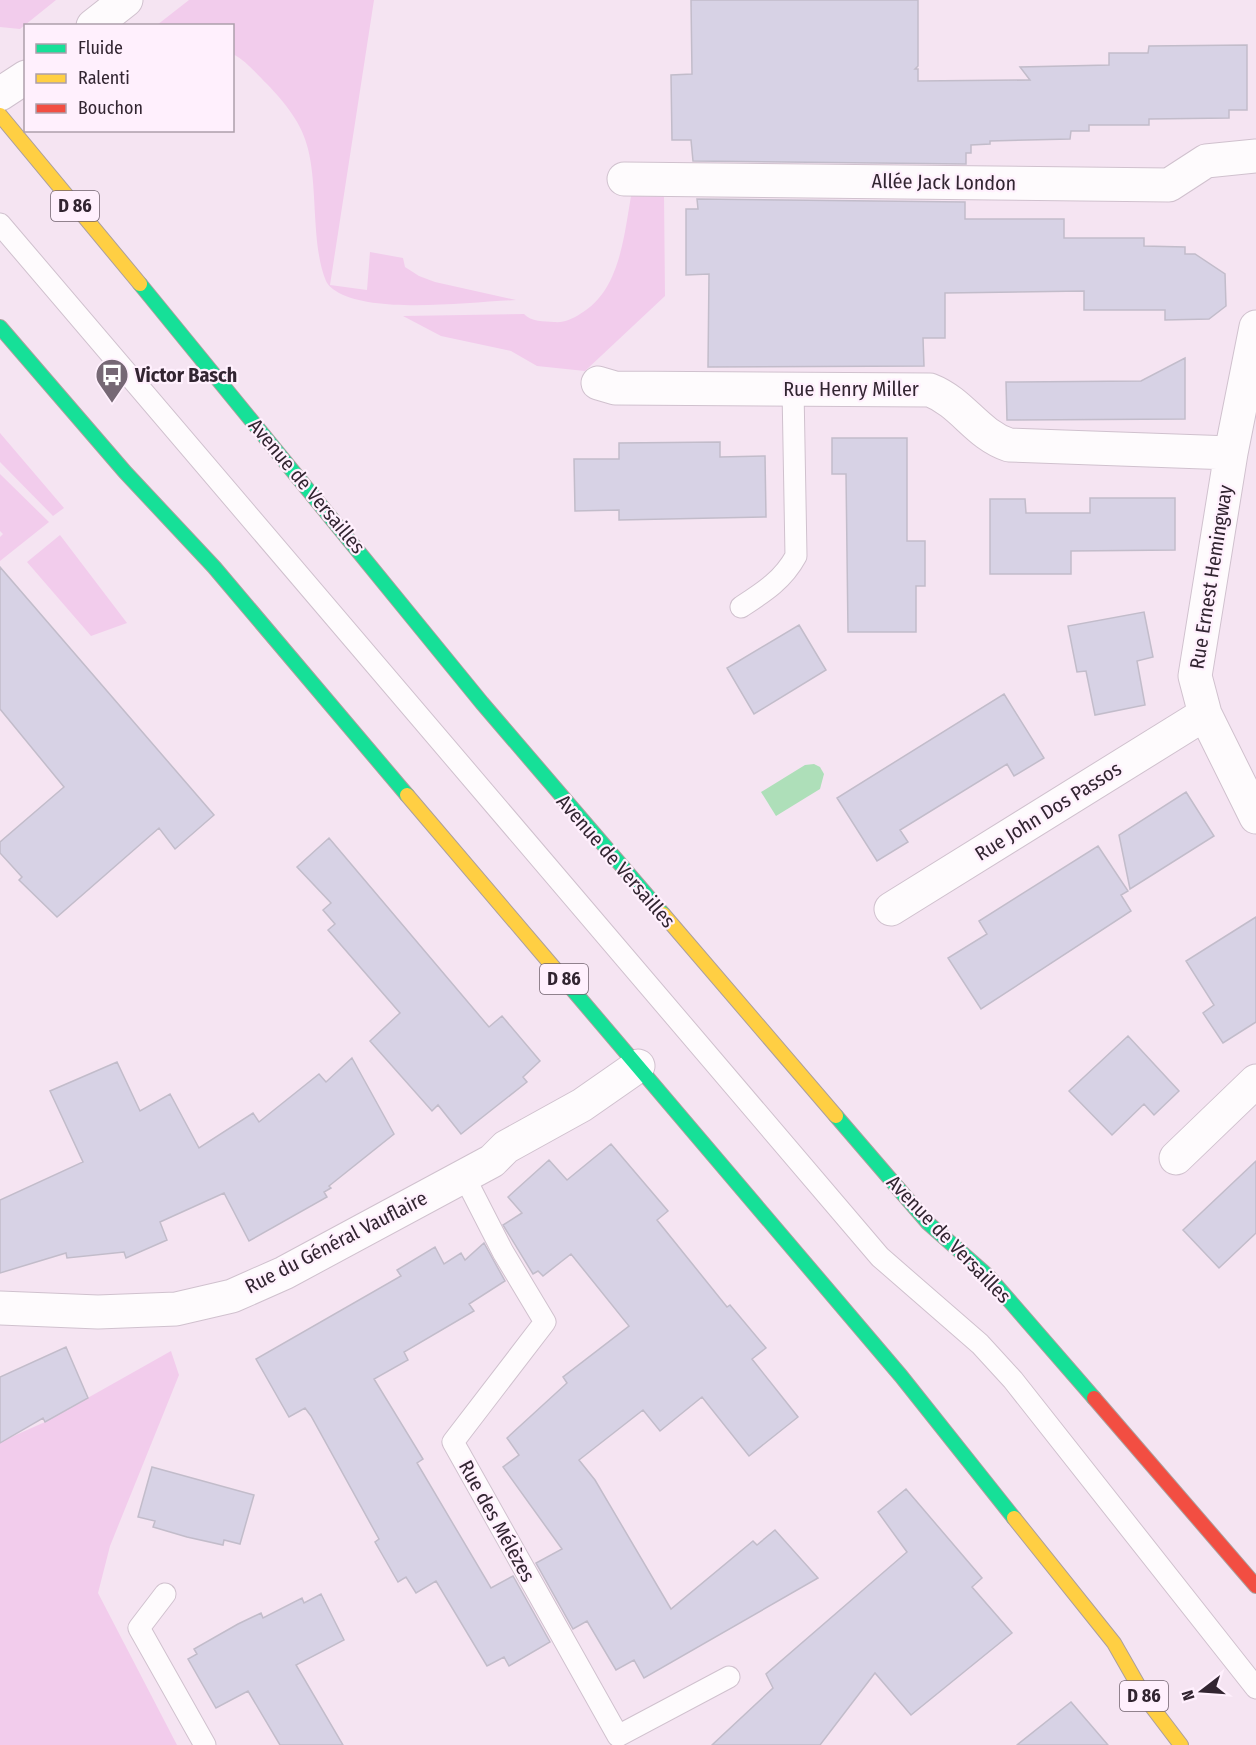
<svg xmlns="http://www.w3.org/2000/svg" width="1256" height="1745" font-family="'Fira Sans Condensed',sans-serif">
	<rect width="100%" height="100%" fill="#f5e4f2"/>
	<path fill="#f2ccec" d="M0,0H56L20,29L0,27Z
		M189,0H374L330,285L367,290L370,252L403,258L405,267L419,276L435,282L516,300C469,302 380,314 339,293C334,290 328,286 326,281C311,245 318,188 308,149C302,123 285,103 267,84C257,74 246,61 233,54L232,26L157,25Z
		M632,191L664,194L665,296L585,371L537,366L511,351L441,336L403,316L524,314C531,322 544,321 554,322C564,323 572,319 580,314C621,291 624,233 632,191Z
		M0,433L64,508L53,516L0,462Z
		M0,474L49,522L0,561V537L3,534L0,531Z
		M60,535L127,623L91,636L27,562Z
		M171,1351L179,1375L110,1546L98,1593L177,1745H0V1442L45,1422Z"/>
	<path fill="#aedfb9" d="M814,764L820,767L824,774L820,789L776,816L761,792L805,765Z"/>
	<path fill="#d7d2e5" stroke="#c2bcca" stroke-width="1.5" d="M691,0H918V66L915,69H918V81L1030,80L1020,67L1109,65V53H1148L1149,46L1247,45V110H1229V118L1149,119V125H1089V131H1071L1070,139L990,141V144L971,145V153H966V164L693,161L691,140H672L671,75L692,74Z
		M697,199L965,202V219H1064V238H1144V246L1185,247V254H1195L1225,274L1226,306L1209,319L1165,320V310H1084V291L945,293V338H923L924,366L708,367L709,274L686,275V209H698Z
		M1185,358V419L1007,420L1006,382L1141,381Z
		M832,438H907V541H925V586H916V632H848L846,474H832Z
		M720,442V457L765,456L766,517L619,520V510L575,511L574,459H619V443Z
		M1090,498H1175V550L1071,551V574H990V499H1025L1026,513H1090Z
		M0,567L214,815L175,849L159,828L57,917L19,880L22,877L0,853V842L64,787L0,709Z
		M1144,612L1153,657L1137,661L1145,705L1095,715L1086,671L1077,672L1068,626Z
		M799,625L826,670L754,714L727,668Z
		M1004,694L1044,758L1014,776L1007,764L900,830L908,842L877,861L837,798Z
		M1186,792L1214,836L1130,889L1119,835Z
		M329,838L489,1027L502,1016L540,1061L523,1077L527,1082L461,1134L438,1105L432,1111L370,1041L400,1013L328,930L335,924L323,910L331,903L297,867Z
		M1098,846L1128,891L1121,895L1131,911L981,1009L948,958L987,934L979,921Z
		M1256,917V1022L1223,1043L1203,1013L1214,1005L1186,961Z
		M1128,1036L1179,1091L1154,1115L1144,1104L1112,1135L1069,1091Z
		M352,1058L394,1134L329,1186L331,1188L324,1192L327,1197L249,1241L224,1193L160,1222L167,1240L126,1258L124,1252L67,1258L66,1253L0,1273V1200L83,1162L50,1091L117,1062L140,1111L170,1094L199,1148L253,1113L259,1122L319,1074L326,1082Z
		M611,1144L668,1211L657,1220L727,1307L730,1305L766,1348L752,1359L798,1417L749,1456L702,1397L660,1431L643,1410L579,1460L595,1480L671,1609L753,1541L757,1545L775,1530L818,1578L644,1678L634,1660L616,1670L587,1621L573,1629L536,1563L562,1549L503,1467L519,1455L507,1438L567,1383L563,1377L629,1326L571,1254L543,1276L538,1271L533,1274L503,1225L522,1213L508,1197L549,1160L567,1180Z
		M1256,1161V1233L1219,1268L1183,1230Z
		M484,1243L505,1281L469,1304L474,1311L404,1352L408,1360L374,1379L423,1459L417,1463L491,1588L513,1576L550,1642L509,1666L504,1657L487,1666L436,1581L416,1593L406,1577L398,1582L375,1542L379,1539L311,1416L305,1408L289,1417L256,1359L401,1276L397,1270L435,1247L444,1264L461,1253L465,1260Z
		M66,1347L88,1398L45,1422L43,1418L0,1443V1377Z
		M152,1467L254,1495L240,1544L224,1540L223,1545L187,1537L153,1527L155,1521L138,1517Z
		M906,1489L982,1578L972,1587L1012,1633L911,1715L875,1673L820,1745H712L773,1688L766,1674L907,1552L878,1512Z
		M321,1594L344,1640L296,1665L343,1745H280L248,1691L216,1708L188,1659L197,1654L194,1649L238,1624L261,1613L263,1618L302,1598L304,1603Z
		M1071,1702L1108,1745H1017Z"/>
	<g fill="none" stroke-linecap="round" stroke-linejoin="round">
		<g stroke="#d0c1ce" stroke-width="23">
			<path id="lane" d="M0,224L880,1257L980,1344L1013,1380L1256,1688
				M741,607C764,592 783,580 796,556L793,389
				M464,1176L503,1252L545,1322L453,1442L618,1736L729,1677
				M165,1594L139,1628L205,1745"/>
		</g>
		<g stroke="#d0c1ce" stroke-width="35">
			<path id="street" d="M93,26L126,0
				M0,94L26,77
				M624,179L1169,185L1206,161L1256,156
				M1256,327L1231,453L1195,676L1205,714L1256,817
				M598,383L615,388L930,390C963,403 976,434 1009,445L1231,453
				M891,909L1205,714
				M1176,1158L1256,1081
				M0,1308L98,1312L176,1309L232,1296L284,1273L492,1161L506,1147L582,1105L638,1066"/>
		</g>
		<g stroke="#ab9f9d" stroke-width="16">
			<path id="fast" d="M140,284L482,703L663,914
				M0,327L125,472L214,567L407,795
				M555,969L901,1376L1014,1518
				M836,1116L928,1223L988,1276L1094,1398"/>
		</g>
		<g stroke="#ab9f9d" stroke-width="16">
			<path id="slow" d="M0,115L140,284
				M407,795L555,969
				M663,914L836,1116
				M1014,1518L1114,1643L1146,1699L1181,1745"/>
		</g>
		<g stroke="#ab9f9d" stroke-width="16">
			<path id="jam" d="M1094,1398L1256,1586"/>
		</g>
		<use href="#lane" stroke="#fefbfd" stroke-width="21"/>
		<use href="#street" stroke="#fefbfd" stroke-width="33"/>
		<use href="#fast" stroke="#16e098" stroke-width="14"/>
		<use href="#slow" stroke="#ffcf43" stroke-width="14"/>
		<use href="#jam" stroke="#f24e42" stroke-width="14"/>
	</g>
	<defs>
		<g id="bus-pin" transform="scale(1.725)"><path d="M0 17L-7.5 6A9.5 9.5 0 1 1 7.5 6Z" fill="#766875" stroke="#fff0fd"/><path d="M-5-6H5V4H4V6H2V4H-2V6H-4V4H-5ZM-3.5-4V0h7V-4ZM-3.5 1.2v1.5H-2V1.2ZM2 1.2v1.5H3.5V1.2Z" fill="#fff"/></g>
	</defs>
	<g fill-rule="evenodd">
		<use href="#bus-pin" x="112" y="375"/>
	</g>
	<g text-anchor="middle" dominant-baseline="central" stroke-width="4.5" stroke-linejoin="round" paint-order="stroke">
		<g fill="#fff0fd" stroke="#70626e" stroke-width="1.5">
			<rect x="51" y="191" width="48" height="30" rx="4.5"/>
			<rect x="540" y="964" width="48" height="30" rx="4.5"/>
			<rect x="1120" y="1681" width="48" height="30" rx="4.5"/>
		</g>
		<g font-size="18" font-weight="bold" fill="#322531">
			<text x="75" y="206">D 86</text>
			<text x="564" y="979">D 86</text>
			<text x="1144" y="1696">D 86</text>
		</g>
		<g font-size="20" fill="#322531" stroke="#fff0fd">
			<text transform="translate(944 182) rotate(1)">Allée Jack London</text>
			<text x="851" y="389">Rue Henry Miller</text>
			<text transform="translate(307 486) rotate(50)">Avenue de Versailles</text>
			<text transform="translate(1211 577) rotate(-81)">Rue Ernest Hemingway</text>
			<text transform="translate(1048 811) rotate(-32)">Rue John Dos Passos</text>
			<text transform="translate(616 861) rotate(49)">Avenue de Versailles</text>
			<text transform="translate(949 1239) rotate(46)">Avenue de Versailles</text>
			<text transform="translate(336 1242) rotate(-27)">Rue du Général Vauflaire</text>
			<text transform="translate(497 1521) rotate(61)">Rue des Mélèzes</text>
		</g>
		<g font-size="20" font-weight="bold" fill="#322531" stroke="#fff0fd" text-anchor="start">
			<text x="135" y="375">Victor Basch</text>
		</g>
	</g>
	<rect x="24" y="24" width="210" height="108" fill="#fff0fd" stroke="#ad9fab" stroke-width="1.5"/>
	<rect x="36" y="44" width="30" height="9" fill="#16e098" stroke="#ad9fab" stroke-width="1.5"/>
	<text x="78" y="54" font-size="18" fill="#322531">Fluide</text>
	<rect x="36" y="74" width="30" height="9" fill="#ffcf43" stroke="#ad9fab" stroke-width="1.5"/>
	<text x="78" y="84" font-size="18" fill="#322531">Ralenti</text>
	<rect x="36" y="104" width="30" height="9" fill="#f24e42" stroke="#ad9fab" stroke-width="1.5"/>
	<text x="78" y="114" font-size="18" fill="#322531">Bouchon</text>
	<g transform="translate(1202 1691) rotate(253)" stroke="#fff0fd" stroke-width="4.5" paint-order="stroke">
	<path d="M0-4.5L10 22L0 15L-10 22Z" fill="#322531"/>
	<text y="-9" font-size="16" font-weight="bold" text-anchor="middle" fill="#322531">N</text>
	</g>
</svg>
